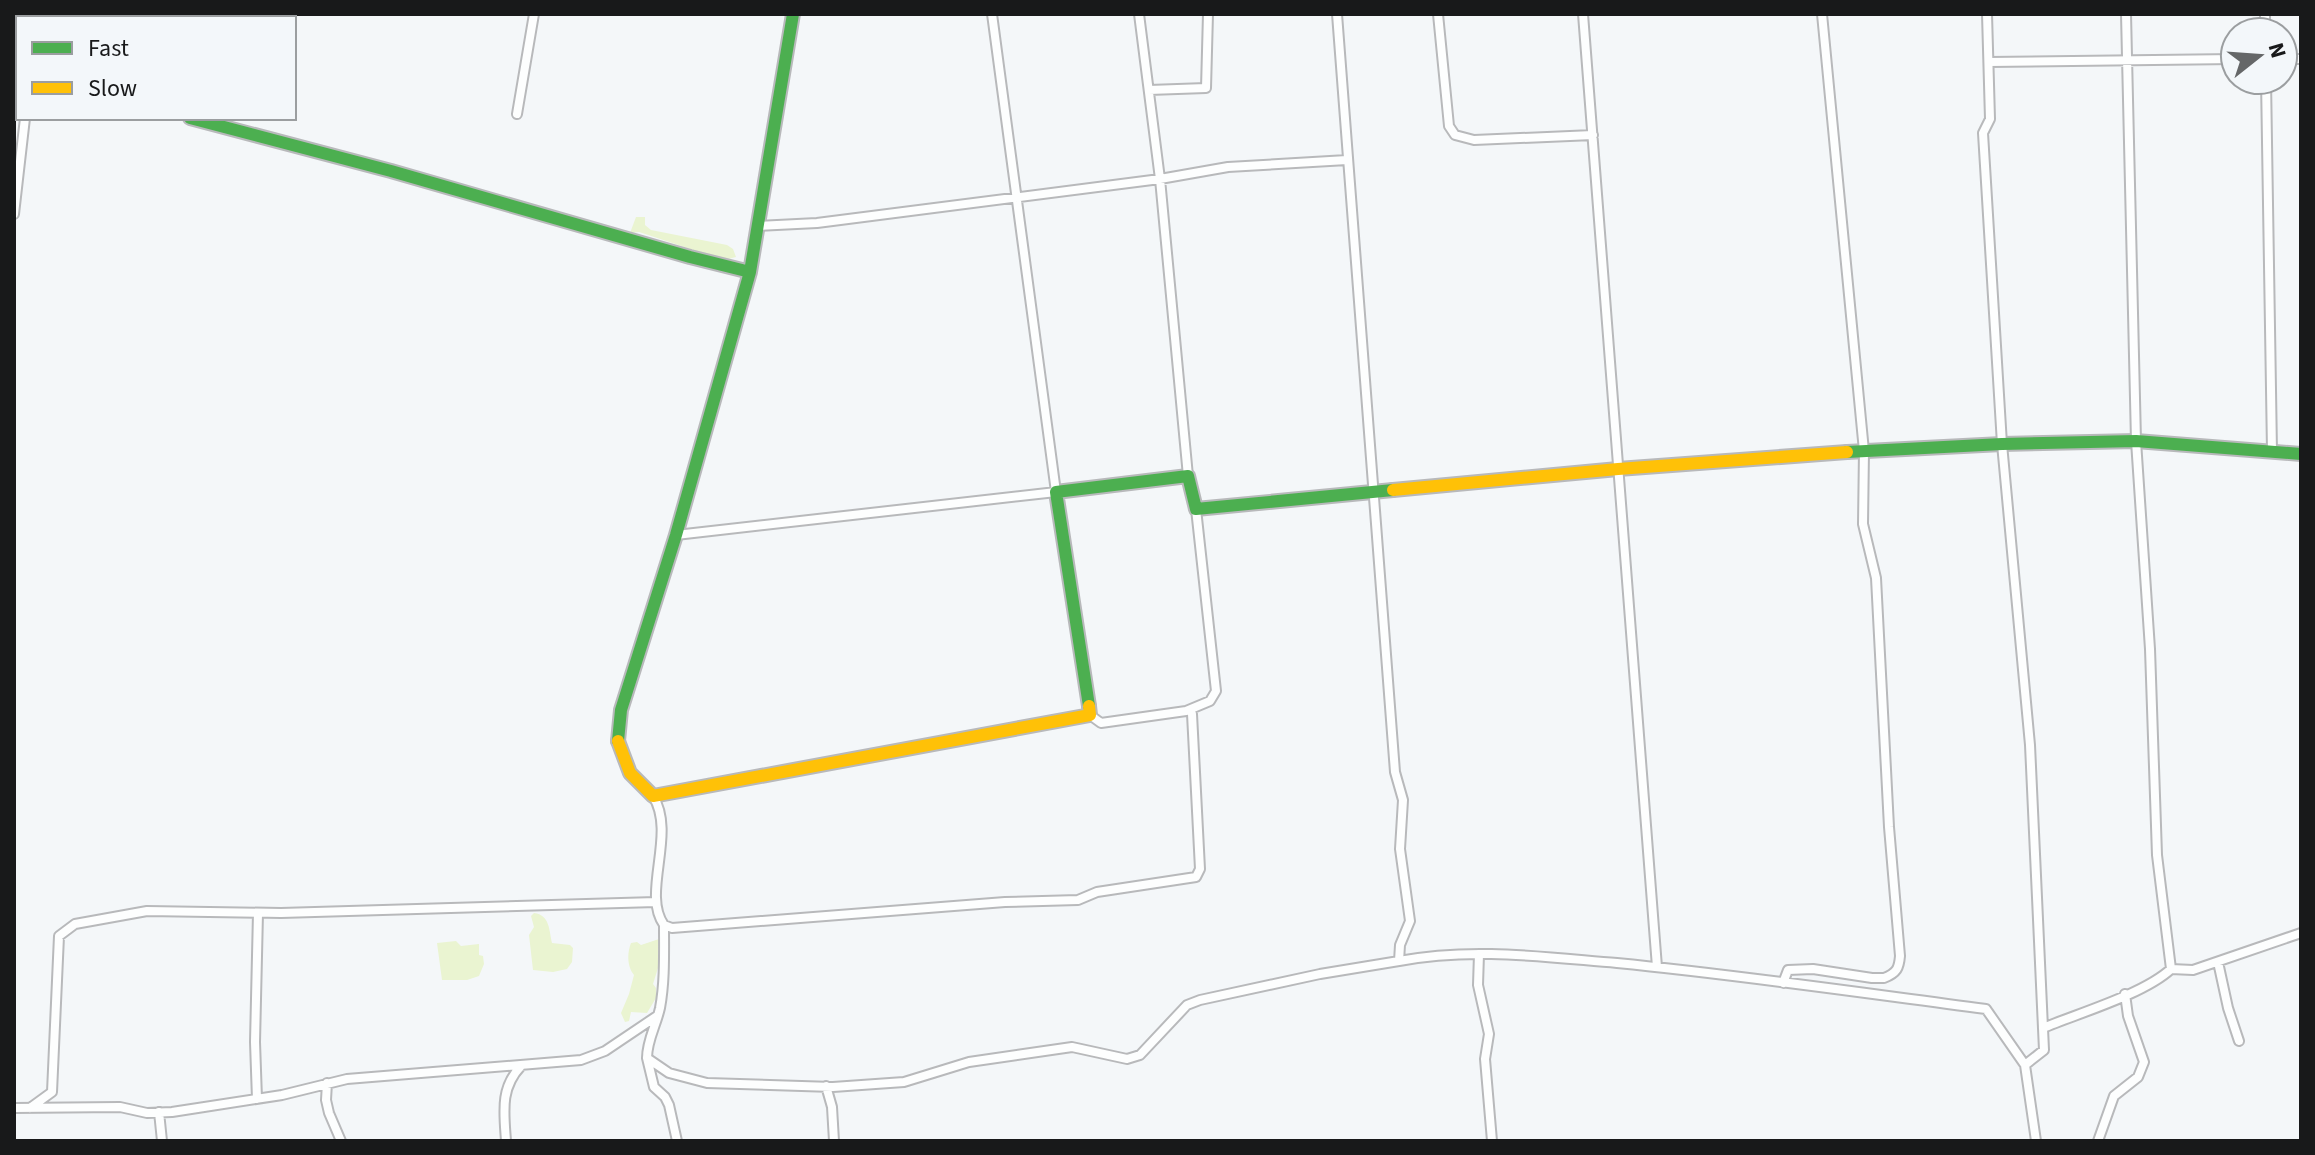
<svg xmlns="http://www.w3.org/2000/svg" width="2315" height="1155" font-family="'Source Sans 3',sans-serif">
	<rect width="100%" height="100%" fill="#f4f7f9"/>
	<path fill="#eaf4d1" d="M636,217H645V225L651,230L727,245L733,249L736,257L724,260L639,232L630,233Z
		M534,913C550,915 549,930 552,943L570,945L573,948L572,962L567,969L553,972L533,970L529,935L534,927L531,916Z
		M659,939L658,968L653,984L656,988V998L647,1013L631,1012L629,1021L625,1022L621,1013L629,994L634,975C627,967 627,953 631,943L637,942L641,945Z
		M456,941L461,946L479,944V955L483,956L484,964L479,976L467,980H442L437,943Z"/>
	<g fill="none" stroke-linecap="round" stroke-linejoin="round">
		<g stroke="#b8b9bb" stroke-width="12">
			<path id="street" d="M1139,14L1160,179L1188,476
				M1337,14L1395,772L1403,800L1400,849L1410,921L1400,945L1399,961C1472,947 1543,957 1617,963C1740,975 1863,993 1986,1009L2025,1065L2036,1141
				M1438,14L1449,126L1455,135L1474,140L1593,135
				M1583,14L1657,967
				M1987,14L1990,119L1983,133L2002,444L2030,745L2044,1050L2025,1065
				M2126,14L2136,441L2150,649L2157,855L2171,969
				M2265,14V32
				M2283,59H2301
				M1989,62L2235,59
				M2266,80L2272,451
				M1149,90L1206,88L1208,14
				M517,114L534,14
				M14,214L25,118
				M759,226L817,223L1160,179L1228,167L1347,160
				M676,535L1056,492L992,14
				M1090,715L1101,723L1186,711L1210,701L1216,691L1196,509
				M653,796C677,834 641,893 664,925L672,928L1005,902L1078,900L1097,892L1196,877L1200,869L1192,714
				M664,925C664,953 665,981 660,1008C656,1026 647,1040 647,1058L669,1073L707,1083L833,1087L904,1082L969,1062L1072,1047L1127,1059L1140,1055L1187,1005L1200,1000L1320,974L1399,961
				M1479,954L1478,985L1489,1034L1485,1059L1492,1141
				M2218,962L2228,1008L2239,1041
				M1783,983L1788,970L1813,969L1872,978H1884C1897,973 1899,968 1900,956L1889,827L1876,578L1863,524L1864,451L1822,14
				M2043,1028C2079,1013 2144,994 2171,969L2193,970L2301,933
				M647,1058L654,1087L665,1097L669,1105L677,1141
				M327,1083L326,1100L329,1113L341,1141
				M826,1086L832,1107L834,1141
				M257,1099L255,1042L258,913
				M14,1108L120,1107L147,1113L172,1112L282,1095L347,1079L581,1060L605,1051L657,1016
				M30,1108L52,1092L59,936L75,924L147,911L281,913L656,902
				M159,1112L162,1141
				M506,1141C504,1112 500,1088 521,1066
				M2098,1141L2114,1096L2138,1077L2144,1062L2128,1016L2125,994"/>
		</g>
		<g stroke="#b8b9bb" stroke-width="16">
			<path id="fast" d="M190,118L391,171L690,257L750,272
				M1847,452L2002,444L2136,441L2301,454
				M1089,706L1056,492L1188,476L1196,509L1393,490
				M618,741L621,710L676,535L750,272L793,14"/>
		</g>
		<g stroke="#b8b9bb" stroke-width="16">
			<path id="slow" d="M73,14L74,18
				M1393,490L1618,469L1847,452
				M618,741L630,773L653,796L1090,715L1089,706"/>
		</g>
		<use href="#street" stroke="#fdfefe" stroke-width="8"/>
		<use href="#fast" stroke="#4caf50" stroke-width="12"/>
		<use href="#slow" stroke="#ffc107" stroke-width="12"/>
	</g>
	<rect width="2315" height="1155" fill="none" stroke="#18191a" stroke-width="32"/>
	<rect x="16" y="16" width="280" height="104" fill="#f3f7fa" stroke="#9b9ea0" stroke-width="2"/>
	<rect x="32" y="42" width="40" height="12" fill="#4caf50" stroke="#9b9ea0" stroke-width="2"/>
	<text x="88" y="56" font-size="24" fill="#18191a">Fast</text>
	<rect x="32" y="82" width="40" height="12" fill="#ffc107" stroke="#9b9ea0" stroke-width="2"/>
	<text x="88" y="96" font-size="24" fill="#18191a">Slow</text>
	<g transform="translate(2259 56) rotate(73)"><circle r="38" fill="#f3f7fa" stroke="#9b9ea0" stroke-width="2"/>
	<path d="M0-6L14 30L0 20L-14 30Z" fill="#656768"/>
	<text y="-12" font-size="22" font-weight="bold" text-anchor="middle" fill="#18191a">N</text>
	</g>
</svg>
